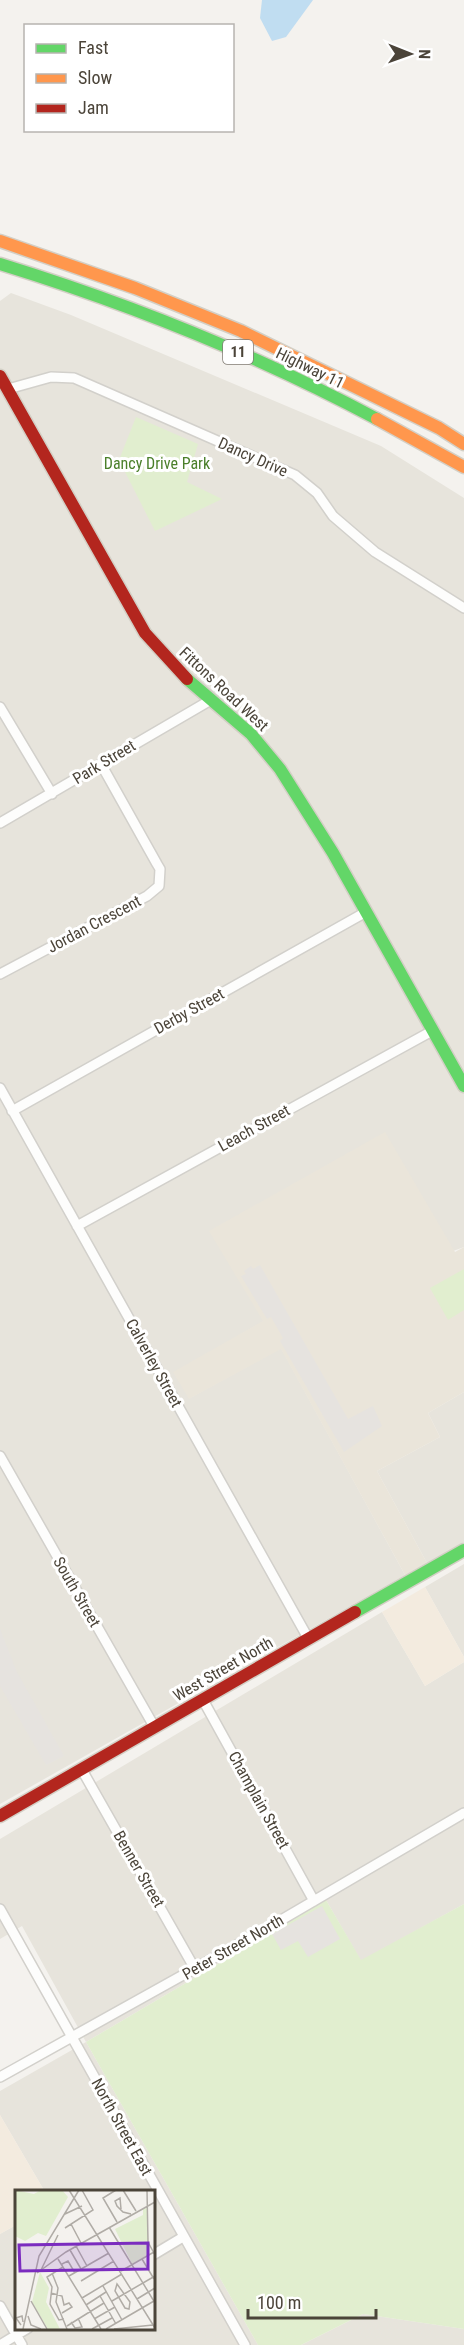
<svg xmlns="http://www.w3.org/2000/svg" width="464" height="2345" font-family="'Roboto Condensed',sans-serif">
	<rect width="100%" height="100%" fill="#f4f2ee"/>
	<path fill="#e7e4dc" d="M11,293L71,315L381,446L464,498V1247L264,1321L174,1373L190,1398L281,1348L405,1575L0,1804V301Z
		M464,1392V1542L427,1563L377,1471L440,1437L428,1413Z
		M464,1564V1657L425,1587Z
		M382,1612L425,1686L464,1662V1904L361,1961L326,1900L86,2042L258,2345H0V2234L16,2225V2328H153V2192H45L0,2115V2091L86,2042L22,1926L0,1939V1839Z
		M363,2314L464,2329V2345H301Z"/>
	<path fill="#f3ebdf" d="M425,1587L464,1657V1662L425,1686L382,1612Z
		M0,2115L45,2192H16V2225L0,2234Z"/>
	<path fill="#eae5da" d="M385,1132L455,1252L464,1247V1392L428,1413L440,1437L377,1471L427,1563L405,1575L281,1349L189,1399L173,1372L263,1321L209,1231Z"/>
	<path fill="#e1eecf" d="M136,417L198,444L187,482L222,499L155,531L119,460Z
		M464,1269V1310L448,1320L430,1288Z
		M326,1900L361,1960L464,1904V2329L363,2314L301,2345H258L86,2042Z"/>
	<path fill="#e6e3df" d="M260,1265L348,1419L373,1406L382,1426L344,1452L280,1341L283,1338L271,1317L267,1319L241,1276L246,1274L244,1271L251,1266L253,1269Z
		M0,1629L17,1672L64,1756L46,1765L0,1686Z
		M322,1906L340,1939L308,1957L298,1941L281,1950L272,1934Z"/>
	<path fill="#c0ddf1" d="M262,0H313L286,37L272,41L260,18Z"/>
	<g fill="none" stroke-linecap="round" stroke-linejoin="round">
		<g stroke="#d2d0cb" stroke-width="12">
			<path id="street" d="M8,389L51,377L74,378L295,475L317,493L333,516L375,552L464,608
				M0,707L52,794
				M0,823L209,701
				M0,974L147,896L159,886L160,869L157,864L101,764
				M0,1088L308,1638
				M12,1111L366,912
				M77,1226L432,1031
				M0,1456L155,1728
				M203,1700L314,1901
				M82,1770L195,1969
				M0,1909L245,2345
				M0,2077L271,1926L464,1813
				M153,2255L183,2237
				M0,2306L22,2345
				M0,2345L28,2328"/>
		</g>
		<g stroke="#d3cfc5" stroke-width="15">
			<path id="fast" d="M0,264C130,304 257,355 377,419
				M187,679L251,734L280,769L333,853L464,1086
				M355,1612L464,1550"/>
		</g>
		<g stroke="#d3cfc5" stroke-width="15">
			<path id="slow" d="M0,241L135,288L241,331L439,428L464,444
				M377,419L464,467"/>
		</g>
		<g stroke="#d3cfc5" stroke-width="15">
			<path id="jam" d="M0,376L145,633L187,679
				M0,1816L355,1612"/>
		</g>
		<use href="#street" stroke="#fdfdfc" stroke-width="9"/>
		<use href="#fast" stroke="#63d668" stroke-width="12"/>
		<use href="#slow" stroke="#ff974d" stroke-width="12"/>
		<use href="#jam" stroke="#b3261e" stroke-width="12"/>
	</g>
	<g text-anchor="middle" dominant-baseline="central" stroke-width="6" stroke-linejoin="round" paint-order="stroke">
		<rect fill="#fff" stroke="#817c74" stroke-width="1.5" x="223" y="340" width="30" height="24" rx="4.5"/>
		<g font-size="15" font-weight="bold" fill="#4b4439">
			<text x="238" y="352">11</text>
		</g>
		<g font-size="16" fill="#4b4439" stroke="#fff">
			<text transform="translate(310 368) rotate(26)">Highway 11</text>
			<text transform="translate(253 457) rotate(24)">Dancy Drive</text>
			<text transform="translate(224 689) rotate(43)">Fittons Road West</text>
			<text transform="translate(104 762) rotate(-31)">Park Street</text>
			<text transform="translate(94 924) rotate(-28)">Jordan Crescent</text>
			<text transform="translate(189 1011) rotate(-29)">Derby Street</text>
			<text transform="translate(254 1128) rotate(-29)">Leach Street</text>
			<text transform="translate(154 1363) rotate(61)">Calverley Street</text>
			<text transform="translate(77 1592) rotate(60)">South Street</text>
			<text transform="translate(223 1669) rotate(-30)">West Street North</text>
			<text transform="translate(259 1800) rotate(61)">Champlain Street</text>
			<text transform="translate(139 1869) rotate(60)">Benner Street</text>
			<text transform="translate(233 1947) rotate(-30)">Peter Street North</text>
			<text transform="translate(122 2127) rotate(61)">North Street East</text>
		</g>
		<g font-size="16" fill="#4a7f2a" stroke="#fff">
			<text x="157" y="463">Dancy Drive Park</text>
		</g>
	</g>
	<g transform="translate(15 2190)">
		<rect width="140" height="140" fill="#f4f2ee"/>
		<path d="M0,0L19,4L26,0H47L53,7L31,46L23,43L10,51L0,46ZM132,18L134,64L117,74L100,39L128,25V19ZM25,82L34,98L31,112L45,139H33L17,112Z" fill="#e1eecf"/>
		<path fill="none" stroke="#b0aca6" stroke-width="1.5" d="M54,0L140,138M101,0L88,8L102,32M108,0L121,21M132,0L133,52L140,65M106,19L105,8L100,11L102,16L108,22L116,24M50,24L67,16M56,34L66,53M94,37L140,113M50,38L78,20L67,0M61,56L72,76M55,60L66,79M43,69L86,139M127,69L139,89M47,74L53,71L60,83M48,77L32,87L37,97L35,114L44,130L49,129M26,80L43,45M106,81L139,62M22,83L51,62L140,12M37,83L43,98L41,112L52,139M54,86L94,63M66,91L99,71M102,94L115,112L114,119L110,118L100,101ZM88,96L107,130M36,103L47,106L49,115L54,113L57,117L47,123M85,106L101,134M67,108L107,84M122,109L140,98M16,111L32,139M97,111L140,86M71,115L91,102M13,126L16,135L26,139M79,129L100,117M56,132L60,138L67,137L63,128M6,135L1,128L7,126L8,132M52,136L89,113M8,139L24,66L64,0M77,139L97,128M91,139L139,111M99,139L138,135"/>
		<path fill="#7b2cbf" fill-opacity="0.15" stroke="#7b2cbf" stroke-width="3" d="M133,53V79L5,81L4,55Z"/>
		<rect width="140" height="140" fill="none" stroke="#4b4439" stroke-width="3"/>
	</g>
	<rect x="24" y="24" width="210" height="108" fill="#ffffff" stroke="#b7b4b0" stroke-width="1.5"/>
	<rect x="36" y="44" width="30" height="9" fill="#63d668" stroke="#b7b4b0" stroke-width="1.5"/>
	<text x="78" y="54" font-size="18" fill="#4b4439">Fast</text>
	<rect x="36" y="74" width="30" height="9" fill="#ff974d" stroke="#b7b4b0" stroke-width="1.5"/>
	<text x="78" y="84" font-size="18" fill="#4b4439">Slow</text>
	<rect x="36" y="104" width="30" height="9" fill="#b3261e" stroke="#b7b4b0" stroke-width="1.5"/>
	<text x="78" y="114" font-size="18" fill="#4b4439">Jam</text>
	<g transform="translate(410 54) rotate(91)" stroke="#ffffff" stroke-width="4.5" paint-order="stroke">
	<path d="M0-4.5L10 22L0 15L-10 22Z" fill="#4b4439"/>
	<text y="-9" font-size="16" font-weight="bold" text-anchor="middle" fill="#4b4439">N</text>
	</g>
	<path d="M248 2309v9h128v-9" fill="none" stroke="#4b4439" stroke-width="3"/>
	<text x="257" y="2309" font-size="18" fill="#4b4439" stroke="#ffffff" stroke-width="4.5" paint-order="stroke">100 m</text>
</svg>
